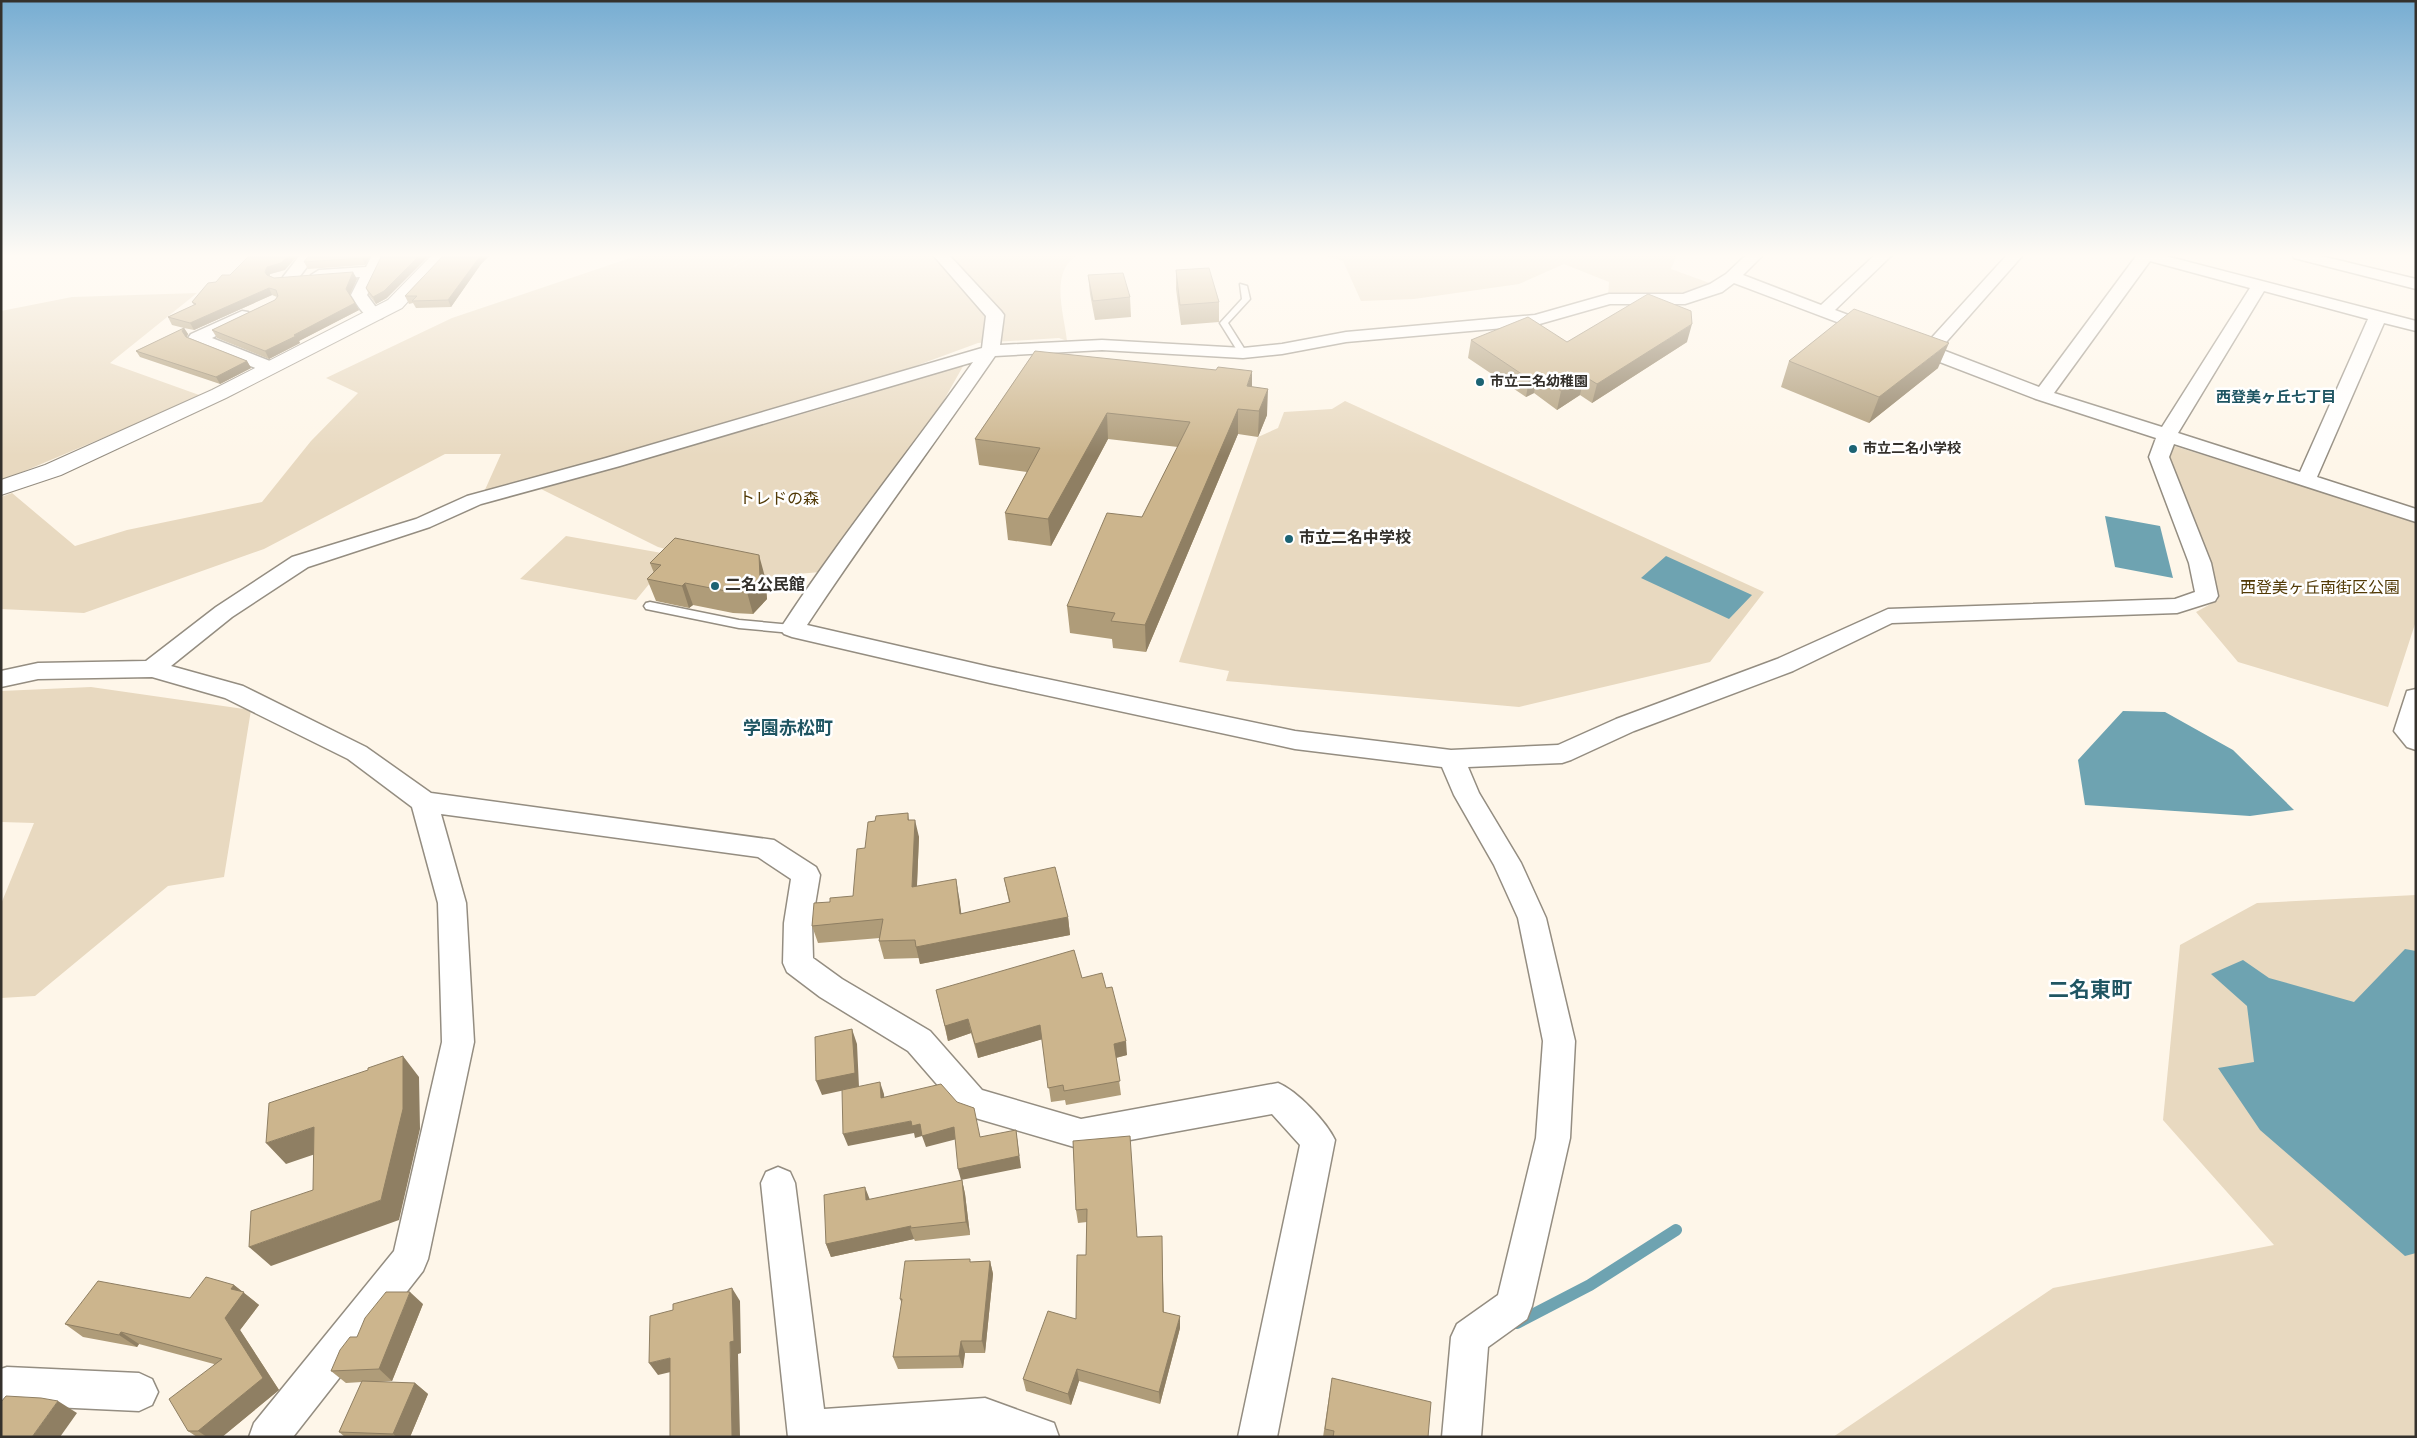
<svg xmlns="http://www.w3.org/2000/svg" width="2417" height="1438" font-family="Overpass,'Noto Sans JP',sans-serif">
	<rect width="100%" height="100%" fill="#fef6e9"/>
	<path fill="#e8d9c0" d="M639,255H753L729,269L755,255H1078C1049,271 1064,313 1067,341L1059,338L978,343L853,389L484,492L501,454H445L264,549L84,613L1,609V497L12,493L75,546L127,530L262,502L311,441L358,393L326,378L452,318Z
		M1322,255H1677L1671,269L1715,285L1680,293L1608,298L1609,282L1564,264L1519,284L1414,299L1361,301L1343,261Z
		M197,293L110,363L202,396L1,481V311L72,297Z
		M966,361L936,414L820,572L765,577L658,547L541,489L844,402Z
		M1345,401L1764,592L1710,662L1519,707L1226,681L1229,671L1179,662L1258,437L1278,428L1284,412L1332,409Z
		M2171,445L2416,521V621L2388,707L2238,662L2196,612L2218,600L2166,460Z
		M566,536L673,555L636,600L520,579Z
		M91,687L251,710L224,877L168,886L35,996L1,998V904L34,823L1,822V691Z
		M2416,895V1437H1833L2053,1288L2274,1245L2163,1120L2180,945L2257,903Z"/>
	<path fill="#6ea3b1" d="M2105,516L2160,526L2173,578L2115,567Z
		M1666,556L1752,595L1729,619L1641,578Z
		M2123,711L2165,712L2233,750L2294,810L2250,816L2085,805L2078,760Z
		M2405,949L2416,951V1253L2405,1256L2260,1130L2218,1068L2254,1062L2247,1006L2211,974L2243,960L2269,978L2354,1002Z"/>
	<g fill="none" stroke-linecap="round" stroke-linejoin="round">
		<path stroke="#6ea3b1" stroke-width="12" d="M1517,1323L1590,1285L1676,1230"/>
		<g stroke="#948d81" stroke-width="3">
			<path id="lane" d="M1240,284L1247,286L1250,299L1228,323L1247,353L1243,356L1240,355L1220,323L1242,299Z
				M650,602L739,620L792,625L798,629L792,633L739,628L646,609L644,606L646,603Z"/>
		</g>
		<g stroke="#948d81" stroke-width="3">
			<path id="street" d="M300,255H316L297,280H285L283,277Z
				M372,255H388L367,295L375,306L385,314L382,318C365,322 359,307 351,295L360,277L319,280L311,275L319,270L366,267Z
				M933,255H949L1001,311L1004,315L1000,345L1102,340L1243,348L1282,344L1346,332L1535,315L1609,294H1683L1710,284L1726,274L1746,255H1763L1743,275L1821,305L1875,255H1892L1835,310L1880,327L1883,331L1880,335L1874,336L1734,283L1722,292L1685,304H1610L1536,325L1346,342L1282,354L1243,358L1102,350L995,356C933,446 867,534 807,625L990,667L1295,731L1451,750L1558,745L1616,719L1777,659L1888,609L2175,599L2195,592L2189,563L2149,457L2156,438L2036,399L1906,349L1903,345L1906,341L1912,340L1926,344L2007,255H2023L1940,349L2039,387L2137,255H2162L2416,321V331L2384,323L2317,477L2416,509V522L2174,444L2169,457L2211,563L2218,596L2215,601L2177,613L1892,623L1793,671L1634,731L1571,760L1562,763L1468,767L1479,793L1521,863L1546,918L1575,1041L1570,1138L1532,1306L1527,1319L1488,1347L1481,1437H1442L1451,1337L1457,1324L1498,1295L1536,1138L1543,1041L1518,918L1494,865L1454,795L1442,767L1295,749L990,683L792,637L784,634L780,629C840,537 910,451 973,362L620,466L481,504L430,527L308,567L232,617L171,666L243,686L366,747L431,793L774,840L816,867L820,875L812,923L813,958L842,979L930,1031L982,1090L1081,1119L1278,1083C1297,1091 1326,1121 1335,1140L1277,1437H1238L1300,1145L1272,1114L1081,1149L972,1117L961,1112L908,1051L820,997L787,972L783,963L784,923L791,879L758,857L441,814L466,903L474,1042L428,1259L423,1271L293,1437H249L254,1423L394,1251L442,1042L438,903L412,807L348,759L225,698L152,677L38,679L1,687V671L38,663L146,661L216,607L292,557L416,519L467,496L606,458L982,348L986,316ZM2150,261L2250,288L2162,427L2054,393ZM2264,291L2368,319L2300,472L2178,433Z
				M2292,255H2317L2416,279V289L2294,258Z
				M242,311L248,312L251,316L248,320L212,338L275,363L278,367L275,371H263L191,342L188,338L191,334Z
				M2416,689V750L2407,747L2394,731L2407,691Z
				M778,1167L790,1172L795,1183L824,1409L985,1398L1054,1423L1059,1437H788L761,1183L766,1172Z
				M7,1367L139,1373L152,1379L158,1392L152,1405L139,1411L10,1405L1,1409V1369Z"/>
		</g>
		<g stroke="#948d81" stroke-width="2">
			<path id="secondary" d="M432,255H450L402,308L226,398L61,475L1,495V480L45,465L212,390L388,300Z"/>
		</g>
		<use href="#lane" fill="#fff" fill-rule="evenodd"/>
		<use href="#street" fill="#fff" fill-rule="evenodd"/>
		<use href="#secondary" fill="#fff" fill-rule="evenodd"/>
	</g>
	<path fill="#af9c79" d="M371,255L365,265L308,269L304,262Z
		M444,255H490L481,264L451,307L416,308L413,303L409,304L405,296Z
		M285,270L270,274V276L274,278L357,279L350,295L359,310L299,341L300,343L269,359L217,338L212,330L275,300L277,297L272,295L194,330L184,328L188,334L187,337L247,361L251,368L220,384L140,357L136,351L184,328L172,325L168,317L194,305L192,302L216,282Z
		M1176,270L1219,302V322L1181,325L1176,289Z
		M1088,275L1130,297L1131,317L1095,320L1090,294Z
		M366,288L387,298L376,304L369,295Z
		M1471,340L1567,342H1687L1592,403L1580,395L1557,410L1534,393L1526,397L1468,358Z
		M1035,351L1252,387L1267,415L1258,437L1238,434L1146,652L1113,648L1112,639L1070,633L1067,606L1142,517L1178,447L1108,439L1051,546L1008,540L1005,513L1027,472L979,465L975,439Z
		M1789,361L1938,368L1869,423L1781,387Z
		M650,563L765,577L767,599L753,614L733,613L693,605L689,608L656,601L647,579L654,573Z
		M908,813L909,820L919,837L917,886L959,897L961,914L1009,902L1004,878L1068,917L1070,935L920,964L919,958L884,959L879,941L880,938L818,943L812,926L830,902L853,896L865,848L875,821Z
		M1082,978L1106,988L1127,1055L1116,1058L1121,1095L1066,1105L1065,1100L1051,1102L1042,1039L978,1058L971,1033L948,1041L936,990Z
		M1073,1141L1137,1237L1162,1249L1164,1312L1180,1328L1160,1404L1079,1381L1071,1405L1026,1391L1023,1379L1076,1319L1086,1255L1087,1222L1078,1223L1076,1210Z
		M962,1180L965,1194L970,1235L915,1241L914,1239L831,1257L826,1244Z
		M970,1259V1262L990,1261L993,1274L985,1353H965L963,1368L898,1369L893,1357L902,1304L900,1299Z
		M234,1285L259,1305L240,1330L279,1390L222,1437H197L188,1431L214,1364L139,1344L137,1347L83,1337L65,1324L190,1298Z
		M423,1304L392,1381L377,1382L415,1383L428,1394L410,1437H345L339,1432L362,1382L346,1383L331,1371L357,1337Z
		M1330,1390L1428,1437H1323Z"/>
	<path fill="#8f7f63" d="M289,255H298L285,270L270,274L268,279L265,272L267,267Z
		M364,255H371L365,265L362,258Z
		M420,255H430L387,298L376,304L373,297Z
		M481,255H490L481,264L451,307L448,300Z
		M353,272L357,279L349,296L346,289Z
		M269,288L272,295L194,330L190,323Z
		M355,303L359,310L299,341L300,343L269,359L265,351L294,335Z
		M1692,324L1687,342L1592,403L1597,384Z
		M184,328L188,334L186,338L182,331Z
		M1949,343L1938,368L1869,423L1879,397Z
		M247,361L251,368L220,384L216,377Z
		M1252,371V396L1247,411V386Z
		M1537,374L1534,393L1526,397L1529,379Z
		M1584,376L1580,395L1557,410L1561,391Z
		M1268,389L1267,415L1258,437L1259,411Z
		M1238,409V434L1146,652L1145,625Z
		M1107,413L1108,439L1051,546L1048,519Z
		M759,555L765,577L767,599L753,614L747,592Z
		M685,583L693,605L689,608L682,586Z
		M915,820L919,837L916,905L912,887Z
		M956,879L959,897L964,932L960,914Z
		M1068,917L1070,935L920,964L916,947Z
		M968,1019L971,1033L948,1041L945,1026Z
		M1040,1025L1043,1039L978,1058L975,1044Z
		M852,1029L857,1044L859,1087L822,1095L816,1081Z
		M1126,1041L1127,1055L1115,1058L1114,1044Z
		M403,1056L419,1077L420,1129L399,1220L271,1266L249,1247L381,1200Z
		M880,1082L884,1094L885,1110L881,1098Z
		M911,1121L920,1124L954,1127L957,1139L926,1147L922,1136L915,1138L914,1133L848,1146L843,1134Z
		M314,1127L333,1148L286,1164L266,1143Z
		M1016,1130L1021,1168L961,1180L958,1169Z
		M962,1180L965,1194L970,1235L966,1222Z
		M865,1187L870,1200H866Z
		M911,1226L910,1228L914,1239L831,1257L826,1244Z
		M990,1261L993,1274L985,1353L982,1341Z
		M234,1285L259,1305L240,1330L279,1390L222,1437H207L198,1431L263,1378L225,1318L231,1289Z
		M732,1288L740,1301L741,1353L738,1354L740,1437H732L730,1342Z
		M410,1292L423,1304L392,1381L379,1369Z
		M1180,1316V1328L1160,1404L1159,1392Z
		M121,1332L139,1344L137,1347L119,1335Z
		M961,1341L965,1353L963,1368L959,1356Z
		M670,1358L679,1370L658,1375L649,1363Z
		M1077,1369L1079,1381L1071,1405L1068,1394Z
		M415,1383L428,1394L410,1437H397L393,1434Z
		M58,1401L77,1413L60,1437H32Z"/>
	<path fill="#ccb58d" stroke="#8f7f63" d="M250,255H289L281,263L267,267L265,272L267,275L274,278L353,272L346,289L355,303L294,335L296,336L265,351L212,330L275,300L278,296L276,290L269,288L190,323L168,317L196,304L192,302L208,283L216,282L222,275H230Z
		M309,255H364L362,258L304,262Z
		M382,255H420L384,291L373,297L366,288Z
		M444,255H481L448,300L412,301L417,296H405Z
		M1209,268L1219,302L1180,305L1176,270Z
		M1123,273L1130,297L1093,301L1088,275Z
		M1648,294L1691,311L1692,324L1597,384L1584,376L1561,391L1537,374L1529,379L1471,340L1528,317L1567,342Z
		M1854,309L1949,343L1879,397L1789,361Z
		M184,328L182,331L186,337L247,361L216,377L136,351Z
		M1035,351L1216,370L1218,367L1252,371L1247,386L1268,389L1259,411L1238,409L1145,625L1111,621L1115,613L1067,606L1107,513L1142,517L1190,422L1107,413L1048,519L1005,513L1040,448L975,439Z
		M675,538L759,555L760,577L747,592L726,591L685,583L682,586L647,579L661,565L650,563Z
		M908,813V820H915L912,887L956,879L960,914L1010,902L1004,878L1055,867L1068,917L916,947L915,940L879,941L883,919L812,926L814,903L830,902V898L853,896L857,849L865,848L868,822L875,821L876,816Z
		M1074,950L1082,978L1102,973L1106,988L1112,987L1126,1041L1114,1044L1120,1081L1064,1091L1063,1085L1048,1088L1040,1025L975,1044L968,1019L945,1026L936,990Z
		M852,1029L855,1073L816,1081L815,1037Z
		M403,1056V1109L381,1200L249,1247L251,1211L313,1190L314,1127L266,1143L269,1103L368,1070V1068Z
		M880,1082L881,1098L941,1084L957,1102L974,1108L980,1137L1016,1130L1019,1156L958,1169L954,1127L922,1136L920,1124L912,1126L911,1121L843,1134L842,1090Z
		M1130,1136L1137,1237L1162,1236L1163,1312L1180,1316L1159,1392L1077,1369L1068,1394L1023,1379L1048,1311L1076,1319L1077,1255H1086L1087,1209L1076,1210L1073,1141Z
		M962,1180L966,1222L910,1228L911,1226L826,1244L824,1195L865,1187L866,1200Z
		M970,1259V1262L990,1261L982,1341H961L959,1356L893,1357L902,1299H900L905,1261Z
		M206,1277L234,1285L231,1289L244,1292L225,1318L263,1378L198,1431H188L169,1399L222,1359L121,1332L119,1335L65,1324L98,1281L190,1298Z
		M732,1288L734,1341L730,1342L732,1437H670V1358L649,1363L650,1316L673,1310V1304Z
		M386,1292H410L379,1369L331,1371L340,1350L350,1337H357L365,1318Z
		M1332,1378L1431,1402L1428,1437H1333L1334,1431L1325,1429Z
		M362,1381L415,1383L393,1434L339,1432Z
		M6,1396L41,1398L58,1401L32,1437H1V1402Z"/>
	<linearGradient id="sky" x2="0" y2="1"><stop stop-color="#77add2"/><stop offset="0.56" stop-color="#fffbf5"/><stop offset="1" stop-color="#fffbf5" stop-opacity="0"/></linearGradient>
	<rect width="2417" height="456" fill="url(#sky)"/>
	<g fill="#1c6373" stroke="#fff" stroke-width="2">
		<circle cx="1480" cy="382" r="5"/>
		<circle cx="1853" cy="449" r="5"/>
		<circle cx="1289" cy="539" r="5"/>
		<circle cx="715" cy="586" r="5"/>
	</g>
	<g text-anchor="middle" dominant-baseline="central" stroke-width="5" stroke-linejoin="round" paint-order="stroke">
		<g font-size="14" font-weight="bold" fill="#34312c" stroke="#fff" text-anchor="start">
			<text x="1490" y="382">市立二名幼稚園</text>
			<text x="1863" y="449">市立二名小学校</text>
		</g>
		<g font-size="15" font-weight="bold" fill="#1f5562" stroke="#fff">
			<text x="2276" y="398">西登美ヶ丘七丁目</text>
		</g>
		<g font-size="16" fill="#523a06" stroke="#fff">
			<text x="779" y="500">トレドの森</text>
			<text x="2320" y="589">西登美ヶ丘南街区公園</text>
		</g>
		<g font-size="16" font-weight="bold" fill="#34312c" stroke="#fff" text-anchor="start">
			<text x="1299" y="539">市立二名中学校</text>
			<text x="725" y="586">二名公民館</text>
		</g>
		<g font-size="18" font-weight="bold" fill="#1f5562" stroke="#fff">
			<text x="788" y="729">学園赤松町</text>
		</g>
		<g font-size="21" font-weight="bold" fill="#1f5562" stroke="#fff">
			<text x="2090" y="991">二名東町</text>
		</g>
	</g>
	<rect width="2417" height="1438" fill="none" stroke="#34312c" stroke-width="5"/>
</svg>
